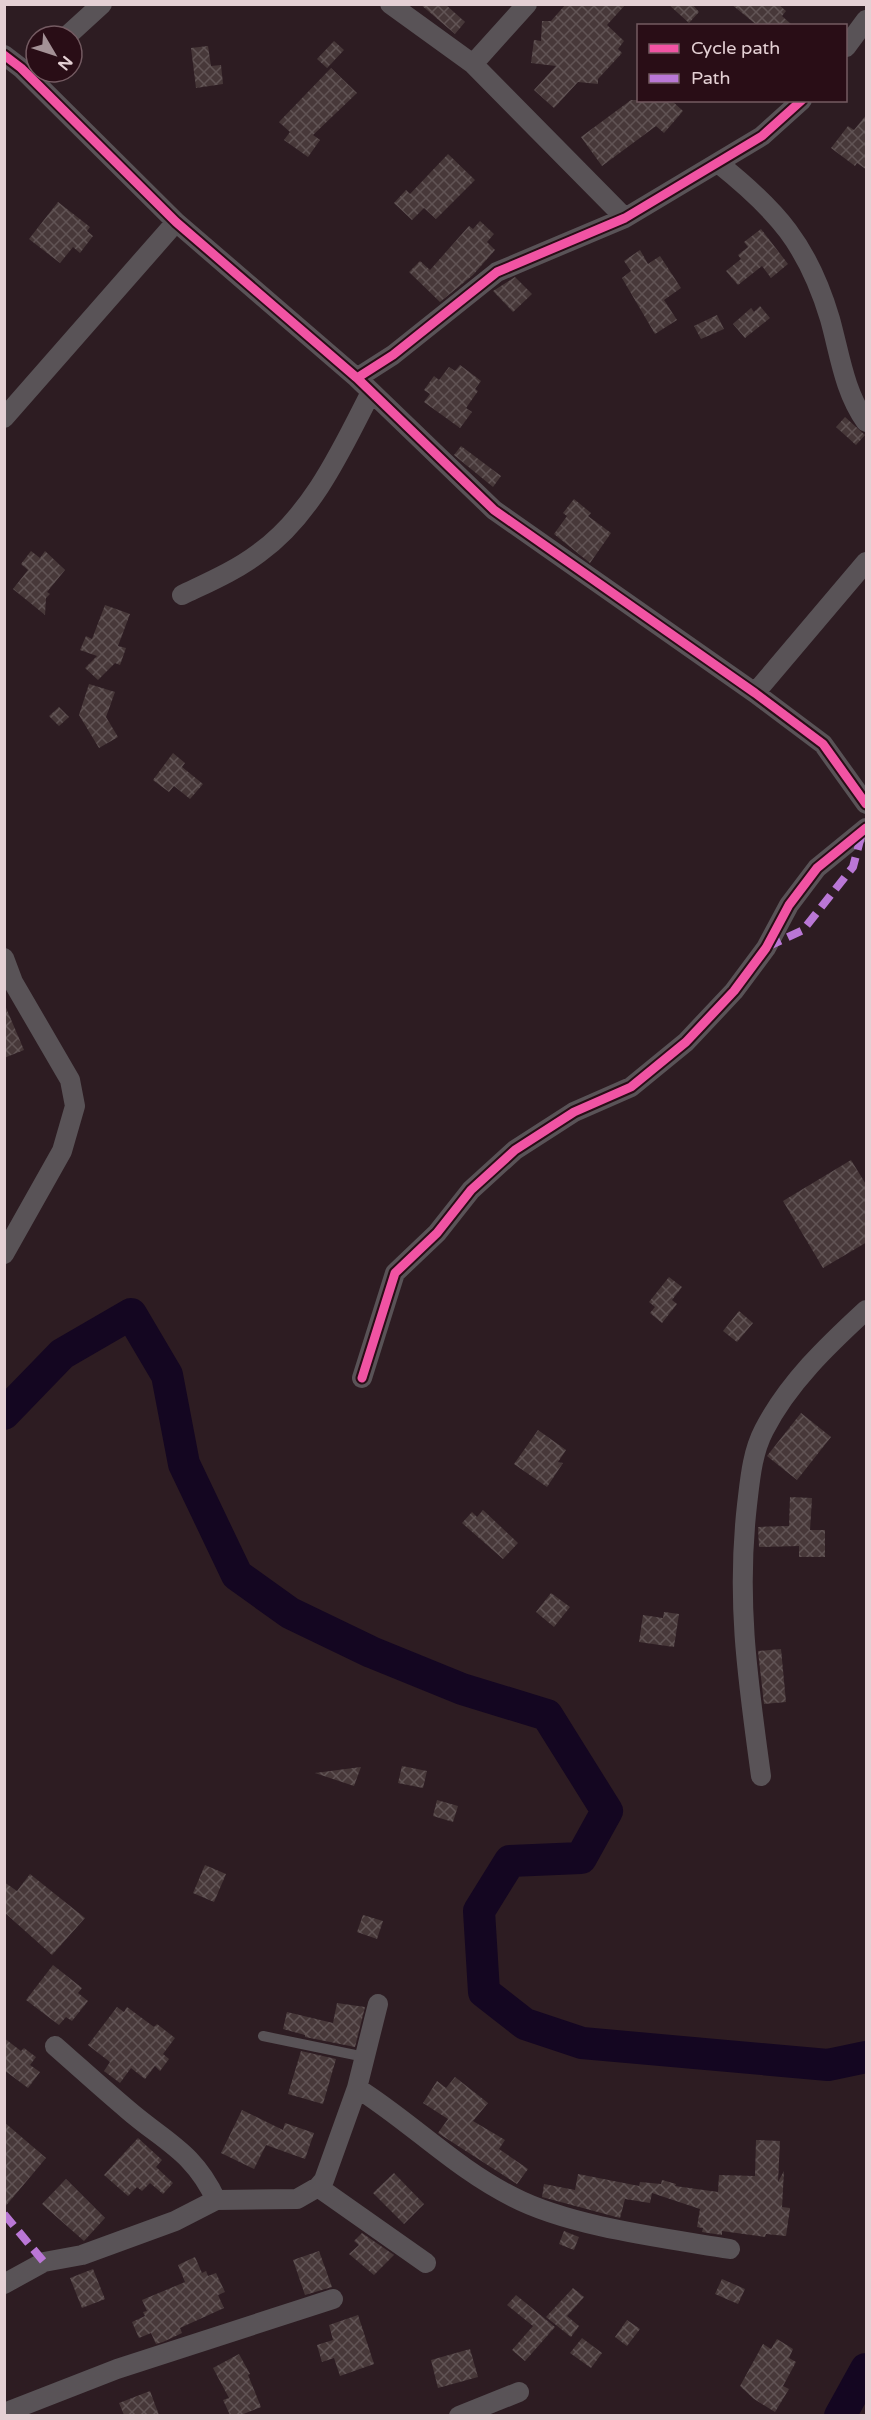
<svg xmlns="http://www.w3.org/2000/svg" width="871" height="2420" font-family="'Varela Round',sans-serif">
	<defs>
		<pattern id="building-cross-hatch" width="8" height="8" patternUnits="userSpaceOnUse" patternTransform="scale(1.5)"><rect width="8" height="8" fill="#473839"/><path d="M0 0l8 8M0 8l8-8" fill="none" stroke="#615455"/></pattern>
	</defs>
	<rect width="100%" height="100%" fill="#2d1c22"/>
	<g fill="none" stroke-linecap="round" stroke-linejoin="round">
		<path stroke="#140621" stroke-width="32" d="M4,1414L62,1354L131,1314L167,1375L184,1464L237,1575L290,1613L371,1652L462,1689L547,1715L607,1811L581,1858L510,1861L479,1911L484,1992L525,2024L582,2043L828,2065L866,2057
			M840,2416L866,2369"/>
	</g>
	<path fill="url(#building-cross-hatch)" d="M420,4H445L465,22L455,34Z
		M566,4H626L607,25L624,41L618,49L622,53L598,79V84L578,82L554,108L534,90L556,66L531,63L534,40L541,41L542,21H551Z
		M668,4H692L699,12L689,23Z
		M731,4H778L786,11L782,16L793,26H758Z
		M334,41L344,50L327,68L317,59Z
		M208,46L211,66L221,65L223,84L196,88L191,48Z
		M331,68L357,93L313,135L320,140L308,157L284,140L290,132L279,122Z
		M631,100H671L683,111L664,133L656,126L602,166L581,137Z
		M867,114V170L857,163L855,166L831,148L848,126L854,130Z
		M448,154L475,180L436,219L424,208L412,220L394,203L406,190L410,194Z
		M58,202L90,227L87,231L93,236L80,253L73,247L60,263L29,239Z
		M480,221L494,234L487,242L495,250L473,275L440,302L409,272L420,261L430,270L469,226L473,229Z
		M761,229L788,264L771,278L762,266L738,285L726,271L741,259L738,255L748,247L744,242Z
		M640,250L648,264L660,256L681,288L664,300L677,320L655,334L622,278L631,271L624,261Z
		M515,277L532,294L513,312L493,291Z
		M760,306L770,318L745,338L733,324L751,308L754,312Z
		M717,315L724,329L701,339L694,326Z
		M460,365L481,381L475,389L478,391L466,408L472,412L460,428L424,402L430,394L424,390L434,376L439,380L449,367L455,371Z
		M845,417L865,435L856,445L836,427Z
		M461,446L501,476L493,487L454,455Z
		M574,499L591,513L588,516L611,533L590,563L554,534L567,516L563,513Z
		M31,551L40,558L45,551L65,570L47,592L50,594L46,598L45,615L13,589L28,570L21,564Z
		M105,605L130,614L118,646L126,648L120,665L115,663L98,680L85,668L97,656L80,650L86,636L92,639Z
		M89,684L115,692L106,717L118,737L99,748L79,715Z
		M59,707L69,717L59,726L49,716Z
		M173,753L185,763L182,767L203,784L190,799L174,786L169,792L153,780Z
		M4,1003L24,1050L4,1058Z
		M851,1160L867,1186V1242L823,1268L783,1201Z
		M669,1277L682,1287L672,1300L677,1304L662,1323L650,1313L655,1307L649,1302Z
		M739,1311L753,1323L737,1342L723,1331Z
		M801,1413L831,1437L797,1480L767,1456Z
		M538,1430L566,1450L558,1462L563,1463L547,1487L514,1464Z
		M790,1497L812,1498L810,1530H825V1557H799V1546L759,1547L758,1527L789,1526Z
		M483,1510L518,1543L503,1559L462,1523L472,1512L477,1517Z
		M551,1593L570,1607L554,1627L536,1612Z
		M664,1612L679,1614L674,1647L639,1642L643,1615L663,1618Z
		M781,1649L786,1702L764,1704L758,1651Z
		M402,1766L427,1771L423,1788L398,1783Z
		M361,1767L354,1786L315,1773Z
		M437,1800L458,1806L453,1822L433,1816Z
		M205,1865L226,1874L214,1902L193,1893Z
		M30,1874L85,1918L52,1955L4,1912V1882L17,1891Z
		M363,1915L383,1921L377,1939L357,1932Z
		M53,1965L82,1988L78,1993L88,2001L72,2021L66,2017L59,2025L26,2000Z
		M337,2003L365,2007L355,2047L305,2037V2035L283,2029L287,2012L333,2023Z
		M117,2007L124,2012L127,2007L154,2027L157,2024L175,2038L163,2054L169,2059L160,2071L155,2066L145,2079L131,2068L120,2083L104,2071L110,2062L88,2045Z
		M4,2038L21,2051L24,2048L36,2057L30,2065L40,2072L28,2088L4,2070Z
		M301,2051L336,2059L323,2104L288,2094Z
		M455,2077L488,2103L473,2121L505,2140L499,2149L528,2169L517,2184L438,2133L448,2119L423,2103L437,2081L446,2088Z
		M242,2110L283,2130L285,2123L314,2133L305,2159L266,2145L254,2169L221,2153Z
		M4,2122L46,2158L4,2208Z
		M138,2138L162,2160L156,2167L173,2183L163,2194L150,2183L142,2191L137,2187L128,2196L104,2175Z
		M756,2140L780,2141L778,2182L784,2171L782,2207L790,2208L786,2236L766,2234L765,2237L722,2231V2235L702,2232L703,2228L697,2227L700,2209L652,2193L650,2203L625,2199L620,2218L542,2197L544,2184L575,2190L578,2174L639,2186L640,2182L661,2184L662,2180L676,2184L675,2186L718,2192L719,2175L755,2176Z
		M394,2173L424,2204L404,2224L373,2193Z
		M66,2179L105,2218L84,2241L42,2204Z
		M564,2231L579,2237L574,2250L559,2244Z
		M362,2233L394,2255L374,2275L349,2254L359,2245L354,2241Z
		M319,2251L332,2287L305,2295L293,2260Z
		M195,2257L202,2273L206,2271L208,2276L216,2273L225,2292L218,2295L224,2308L180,2328L182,2333L163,2342L156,2344L151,2333L139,2338L132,2322L145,2316L143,2312L147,2311L142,2300L185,2282L178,2265Z
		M93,2269L105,2299L82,2308L70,2278Z
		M722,2279L745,2289L738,2304L715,2294Z
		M573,2288L584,2297L567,2316L579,2326L571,2337L546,2317Z
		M516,2295L555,2327L525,2361L512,2350L533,2326L507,2305Z
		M358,2315L374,2364L340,2376L334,2358L322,2362L317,2345L333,2340L329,2325Z
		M627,2320L640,2329L627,2346L615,2337Z
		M582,2338L602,2353L591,2368L570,2353Z
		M777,2339L793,2349L789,2358L796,2362L783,2386L789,2389L775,2412L754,2399L740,2386L763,2344L771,2349Z
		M470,2349L478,2377L438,2388L431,2360Z
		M239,2354L250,2374L248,2375L261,2407L241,2415H230L223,2400L229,2398L213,2368Z
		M150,2391L159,2415H124L119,2403Z"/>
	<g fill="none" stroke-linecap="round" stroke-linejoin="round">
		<path stroke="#595357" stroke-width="10" d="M263,2036L365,2057"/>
		<path stroke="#595357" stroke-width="20" d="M390,4L473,64L625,218
			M67,36L102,4
			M846,47L866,20
			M4,55L21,68L176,222L357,378L494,510L755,693L823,744L866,804
			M473,64L527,4
			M718,163C777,210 808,245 830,319C840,355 844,391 866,422
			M357,378L393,355L497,272L625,218L762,136L802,100
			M4,418L176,222
			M182,595C209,582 235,571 259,553C312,515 342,449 371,392
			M755,693L866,562
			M4,958L13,982L70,1080L75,1106L62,1151L4,1254
			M362,1378L395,1273L437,1233L471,1190L515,1150L574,1112L631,1087L686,1042L734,991L766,948L789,905L817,868L866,828
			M761,1776C748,1681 736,1602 747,1505C750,1480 752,1453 764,1430C788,1383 828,1345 866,1310
			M55,2046C79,2067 103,2089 128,2110C165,2142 194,2152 216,2200
			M357,2088C411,2122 455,2168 513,2197C571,2227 665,2238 730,2249
			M318,2187L426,2263
			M4,2284L44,2262L82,2255L175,2221L216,2200L297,2199L318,2187L324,2180L357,2088L378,2004
			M4,2413L117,2369L333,2299
			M459,2416L519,2392"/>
		<path stroke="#ba77d6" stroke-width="8" stroke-dasharray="15 8" stroke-linecap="butt" d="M767,947L803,930L853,867L862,833
			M4,2214L44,2262"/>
		<g stroke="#290d16" stroke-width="13">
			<path id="cycleway" d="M4,55L21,68L176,222L357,378L494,510L755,693L823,744L866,804
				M357,378L393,355L497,272L625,218L762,136L802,100
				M362,1378L395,1273L437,1233L471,1190L515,1150L574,1112L631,1087L686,1042L734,991L766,948L789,905L817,868L866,828"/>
		</g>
		<use href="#cycleway" stroke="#f153a3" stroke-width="9"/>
	</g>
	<rect width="871" height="2420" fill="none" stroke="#e4d0d4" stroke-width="12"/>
	<rect x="637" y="24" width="210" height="78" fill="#290d16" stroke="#745b62" stroke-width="1.5"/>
	<rect x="649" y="44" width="30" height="9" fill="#f153a3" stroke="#745b62" stroke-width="1.5"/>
	<text x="691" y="54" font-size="18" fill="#e4d0d4">Cycle path</text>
	<rect x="649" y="74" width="30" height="9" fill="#ba77d6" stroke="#745b62" stroke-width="1.5"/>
	<text x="691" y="84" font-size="18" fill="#e4d0d4">Path</text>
	<g transform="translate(54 54) rotate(129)"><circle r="28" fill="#290d16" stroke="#745b62" stroke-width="1.5"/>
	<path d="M0-4.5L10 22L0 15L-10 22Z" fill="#a49196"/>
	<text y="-9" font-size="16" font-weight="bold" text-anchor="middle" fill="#e4d0d4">N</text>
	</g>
</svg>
